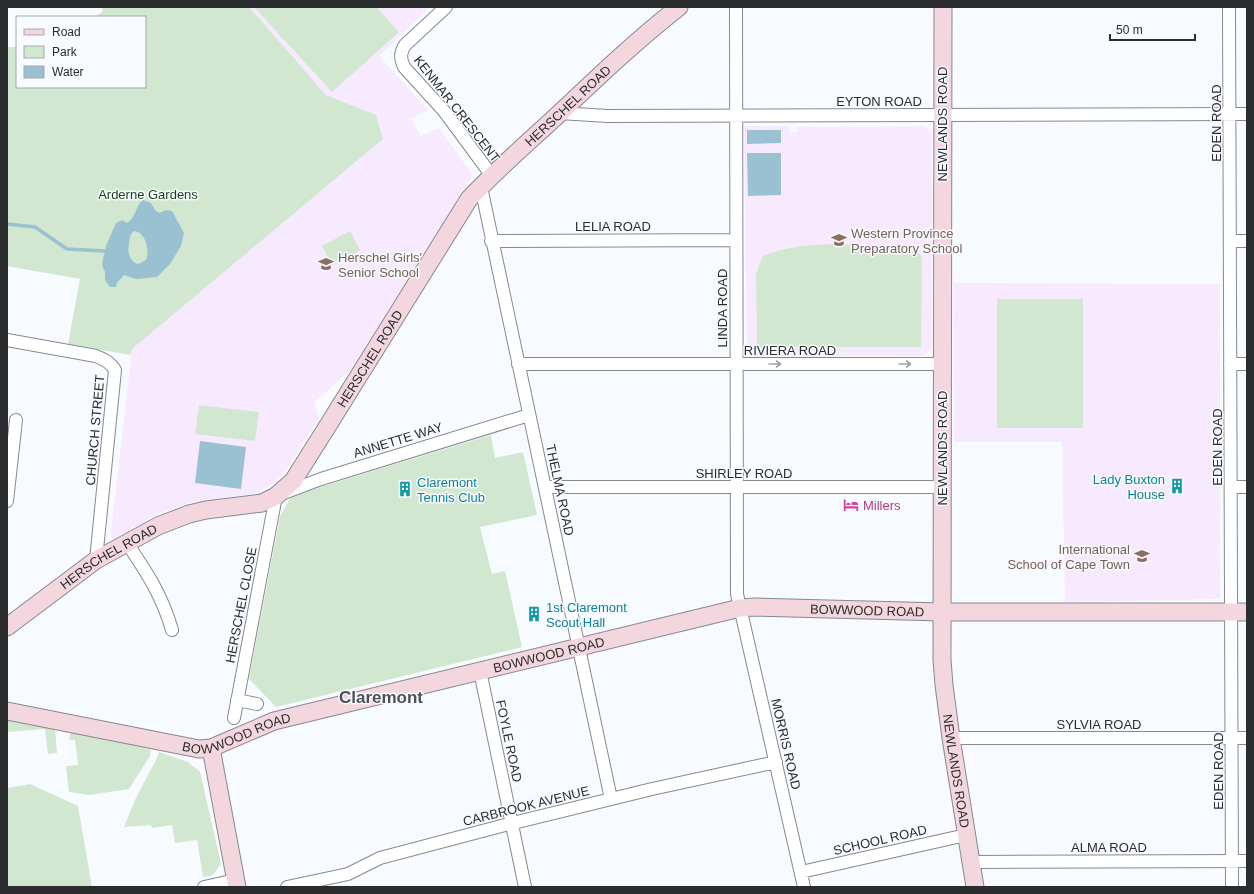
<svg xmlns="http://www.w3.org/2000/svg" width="1254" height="894" font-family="Arial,sans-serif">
	<rect width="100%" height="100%" fill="#f7fafe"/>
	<path fill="#f7eafe" d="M249,7H430L379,56L428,110L411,119L421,136L439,128L472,174V176L351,370L314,402L319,418L285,472L278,479L271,485L254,494L192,502L160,513L112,539L111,533L132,349L383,139L376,115L326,95Z
		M744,126H789V132H797V127L924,126L932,133V347L923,356H752L747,351Z
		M954,283L1220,284V599L1065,602L1062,442H954Z"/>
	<path fill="#d2e7d0" d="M103,7H249L326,95L376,115L383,139L132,349L131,355L68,344L80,279L7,266V47H17V87H145V17H95L102,12Z
		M254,7H376L399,32L332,92Z
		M350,231L360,250L332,265L322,246Z
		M840,244L893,247L917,251L922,258L921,347H757L756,274L763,256C789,245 812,245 840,244Z
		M997,299H1083V428H997Z
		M199,405L259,412L255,441L195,434Z
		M491,435L495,458L523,452L537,515L480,527L492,574L505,571L522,647L276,707L249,679L280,517L291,496Z
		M7,718L55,728L57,753L48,754L45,729L7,732Z
		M71,731L114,740L151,750L150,756L129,789L89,795L69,792L66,766L78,765L75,740H69Z
		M159,752L188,762L200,772L221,864L213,875L203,877L197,840L175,843L172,825L152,828L151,825L124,827L135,800L157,758Z
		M30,784L78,806L92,887H7V788Z"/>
	<path fill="#9ac1d1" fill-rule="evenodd" d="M747,130H781V143L747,144Z
		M747,153H781V195L748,196Z
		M143,200L151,203L155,210L159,213L166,210L172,211L184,233L181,246L170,264L157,277L136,279L124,275L117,283L116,287H110L105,280V272L102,265L103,259L106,246L116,223L122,220L127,223C136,218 135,206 143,200ZM134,231C146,232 150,251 146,260L138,264C125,259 128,245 131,234Z
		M200,441L246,447L241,489L195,483Z"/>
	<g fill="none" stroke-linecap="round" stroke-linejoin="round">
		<path stroke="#9ac1d1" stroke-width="3.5" d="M7,224L35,227L67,249L104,251"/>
		<g stroke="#858a90" stroke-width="14">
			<path id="street" d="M446,7L405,45C400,53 400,58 404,67L444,111L492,176
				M736,7L737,594L804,887
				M1229,7L1232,887
				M559,113L608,116L1247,114
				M481,187L611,799
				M491,241L736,240
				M1230,241H1247
				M7,340L96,356C105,360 110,362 115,370L96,560
				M518,364H942
				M1230,364H1247
				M545,487H942
				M1231,487H1247
				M7,501L16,420
				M127,543C147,573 162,595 172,630
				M480,671L525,887
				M237,700L257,704
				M234,718L276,496L321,479L529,415
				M951,738H1247
				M970,862L1247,861
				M801,872L966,835
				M204,887L236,880
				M287,887L348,874L380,858L505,825L652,789L776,762"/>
		</g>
		<g stroke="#858a90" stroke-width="19">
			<g id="secondary">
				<path id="s1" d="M943,7L942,660L944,685L951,738L975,887"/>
				<path id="s2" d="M7,627L96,560L158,526L189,514L206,510L262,503L276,496L284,489L293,481L322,435L469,199C498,168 531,140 562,111C600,75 638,39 679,7"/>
				<path id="s3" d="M7,711L199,749L211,748L274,721L740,608L755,607L942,612H1247"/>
				<path d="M211,748L237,887"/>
			</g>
		</g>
		<use href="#street" stroke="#fff" stroke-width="12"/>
		<use href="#secondary" stroke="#f4d6df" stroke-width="17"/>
	</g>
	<defs><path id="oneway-shaft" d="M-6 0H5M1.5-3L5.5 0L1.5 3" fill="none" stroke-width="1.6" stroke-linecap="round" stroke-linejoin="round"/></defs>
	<g stroke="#9fa0a1">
		<use href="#oneway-shaft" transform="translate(775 364)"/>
		<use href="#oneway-shaft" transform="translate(905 364)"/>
	</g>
	<defs>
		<g id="school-bare" transform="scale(1.2)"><path d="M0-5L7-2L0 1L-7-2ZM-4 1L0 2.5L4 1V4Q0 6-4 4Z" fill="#8d6e63" stroke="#f7fafe" stroke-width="2.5" paint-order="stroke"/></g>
		<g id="building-bare" transform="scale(1.2)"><path d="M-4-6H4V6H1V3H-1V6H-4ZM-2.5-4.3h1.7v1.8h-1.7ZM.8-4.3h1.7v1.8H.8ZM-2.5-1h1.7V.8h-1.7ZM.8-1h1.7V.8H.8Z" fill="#0f9aa8" stroke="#f7fafe" stroke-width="2.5" paint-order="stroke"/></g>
		<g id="hotel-bare" transform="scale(1.2)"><path d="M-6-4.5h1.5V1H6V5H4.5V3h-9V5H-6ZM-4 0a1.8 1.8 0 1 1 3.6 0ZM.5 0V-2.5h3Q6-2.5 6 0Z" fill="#d1479c" stroke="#f7fafe" stroke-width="2.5" paint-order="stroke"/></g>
	</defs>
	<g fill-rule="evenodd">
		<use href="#school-bare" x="839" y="240"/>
		<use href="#school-bare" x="326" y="264"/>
		<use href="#building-bare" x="1177" y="486"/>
		<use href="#building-bare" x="405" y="489"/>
		<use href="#hotel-bare" x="851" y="505"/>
		<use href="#school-bare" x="1142" y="556"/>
		<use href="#building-bare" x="534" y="614"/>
	</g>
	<g text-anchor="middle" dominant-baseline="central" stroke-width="3" stroke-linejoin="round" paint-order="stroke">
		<g font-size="13" fill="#2a2c2e" stroke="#f7fafe">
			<text x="879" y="101">EYTON ROAD</text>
			<text stroke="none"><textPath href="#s2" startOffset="796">HERSCHEL ROAD</textPath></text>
			<text transform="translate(457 109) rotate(52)">KENMAR CRESCENT</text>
			<text transform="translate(1216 123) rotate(-90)">EDEN ROAD</text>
			<text transform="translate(942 124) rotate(-90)">NEWLANDS ROAD</text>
			<text x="613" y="226">LELIA ROAD</text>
			<text transform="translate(722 308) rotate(-90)">LINDA ROAD</text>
			<text x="790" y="350">RIVIERA ROAD</text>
			<text stroke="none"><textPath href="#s2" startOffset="472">HERSCHEL ROAD</textPath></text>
			<text transform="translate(95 430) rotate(-85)">CHURCH STREET</text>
			<text transform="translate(398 440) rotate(-17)">ANNETTE WAY</text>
			<text transform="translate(1217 447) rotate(-90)">EDEN ROAD</text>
			<text transform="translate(942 448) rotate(-90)">NEWLANDS ROAD</text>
			<text x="744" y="473">SHIRLEY ROAD</text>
			<text transform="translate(560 490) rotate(78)">THELMA ROAD</text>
			<text stroke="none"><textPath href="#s2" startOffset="124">HERSCHEL ROAD</textPath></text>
			<text transform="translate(241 605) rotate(-79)">HERSCHEL CLOSE</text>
			<text stroke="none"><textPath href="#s3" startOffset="883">BOWWOOD ROAD</textPath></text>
			<text stroke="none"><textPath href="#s3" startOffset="559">BOWWOOD ROAD</textPath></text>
			<text x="1099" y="724">SYLVIA ROAD</text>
			<text stroke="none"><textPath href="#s3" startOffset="236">BOWWOOD ROAD</textPath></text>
			<text transform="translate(509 741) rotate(78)">FOYLE ROAD</text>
			<text transform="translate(786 744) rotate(77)">MORRIS ROAD</text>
			<text stroke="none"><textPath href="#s1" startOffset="765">NEWLANDS ROAD</textPath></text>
			<text transform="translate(1218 771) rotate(-90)">EDEN ROAD</text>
			<text transform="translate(526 806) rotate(-14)">CARBROOK AVENUE</text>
			<text transform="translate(880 840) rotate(-13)">SCHOOL ROAD</text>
			<text x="1109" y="847">ALMA ROAD</text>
		</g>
		<g font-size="13" fill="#193f18" stroke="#f7fafe">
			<text x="148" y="194">Arderne Gardens</text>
		</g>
		<g font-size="13" fill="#785e54" stroke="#f7fafe" text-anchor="start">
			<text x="851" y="233">Western Province<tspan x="851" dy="15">Preparatory School</tspan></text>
			<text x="338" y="257">Herschel Girls'<tspan x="338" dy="15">Senior School</tspan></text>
			<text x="1130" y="549" text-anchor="end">International<tspan x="1130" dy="15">School of Cape Town</tspan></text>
		</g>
		<g font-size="13" fill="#0d838f" stroke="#f7fafe" text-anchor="start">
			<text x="1165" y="479" text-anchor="end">Lady Buxton<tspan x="1165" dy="15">House</tspan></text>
			<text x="417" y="482">Claremont<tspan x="417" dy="15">Tennis Club</tspan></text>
			<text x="546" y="607">1st Claremont<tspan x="546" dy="15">Scout Hall</tspan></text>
		</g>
		<g font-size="13" fill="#b23c85" stroke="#f7fafe" text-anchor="start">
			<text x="863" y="505">Millers</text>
		</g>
		<g font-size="17" font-weight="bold" fill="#4d5157" stroke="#f7fafe">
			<text x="381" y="697">Claremont</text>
		</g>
	</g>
	<rect width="1254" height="894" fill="none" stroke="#2a2c2e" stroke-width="16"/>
	<rect x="16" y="16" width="130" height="72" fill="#f7fafe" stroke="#a5a8ab"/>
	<rect x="24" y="29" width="20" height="6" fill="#f4d6df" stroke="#a5a8ab"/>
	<text x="52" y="36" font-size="12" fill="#2a2c2e">Road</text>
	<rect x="24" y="46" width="20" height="12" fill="#d2e7d0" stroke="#a5a8ab"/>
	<text x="52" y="56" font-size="12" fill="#2a2c2e">Park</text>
	<rect x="24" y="66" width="20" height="12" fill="#9ac1d1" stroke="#a5a8ab"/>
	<text x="52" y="76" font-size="12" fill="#2a2c2e">Water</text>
	<path d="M1110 34v6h85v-6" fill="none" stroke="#2a2c2e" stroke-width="2"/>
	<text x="1116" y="34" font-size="12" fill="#2a2c2e" stroke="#f7fafe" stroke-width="3" paint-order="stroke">50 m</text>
</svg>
